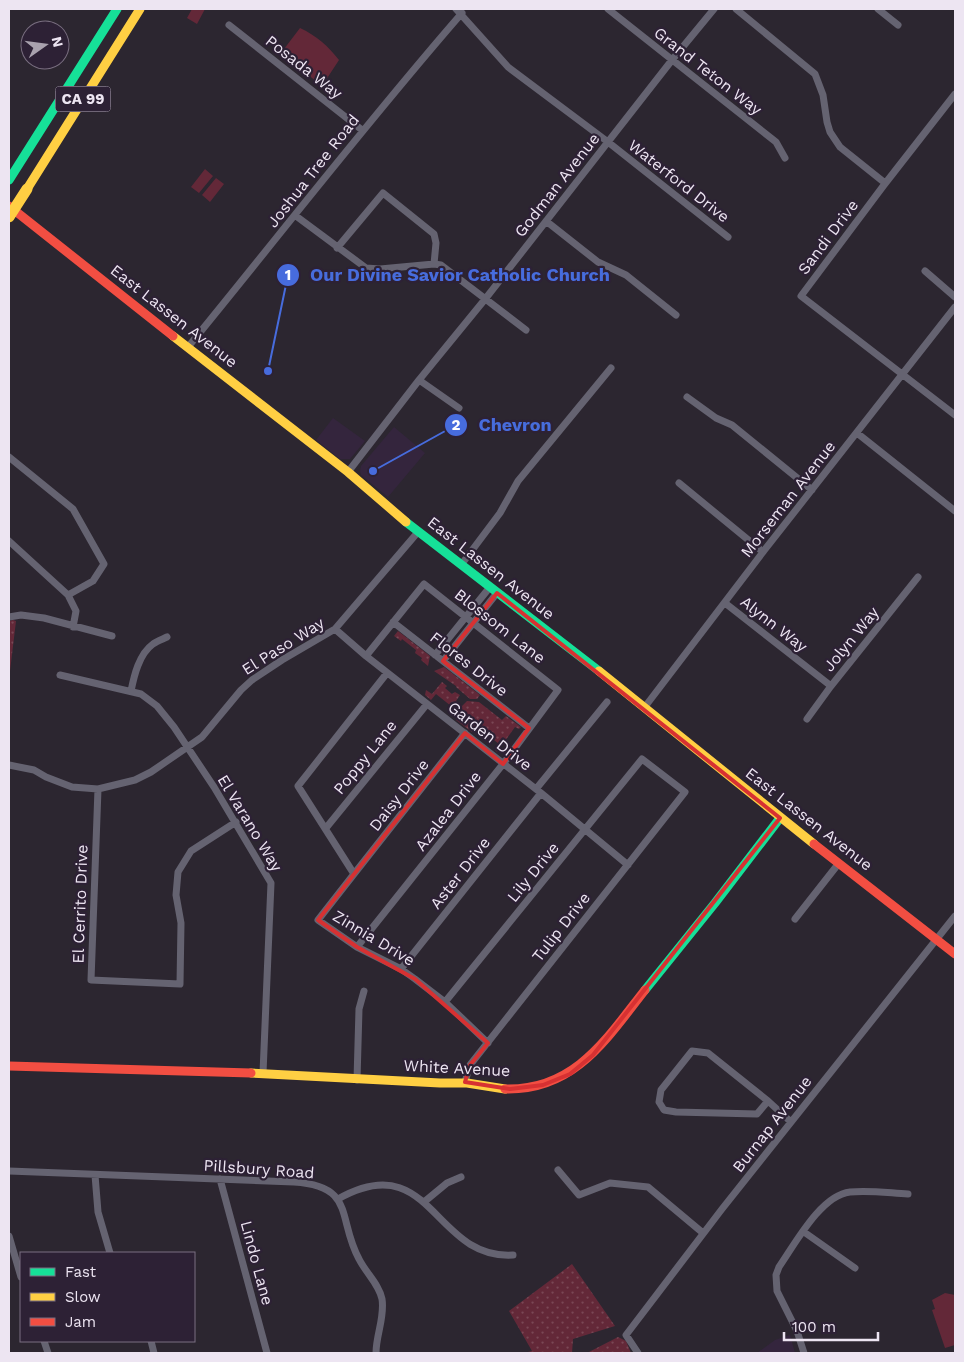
<svg xmlns="http://www.w3.org/2000/svg" width="964" height="1362" font-family="'Work Sans',sans-serif">
	<defs>
		<pattern id="grass-dots" width="8" height="8" patternUnits="userSpaceOnUse" patternTransform="scale(1.25)"><rect width="8" height="8" fill="#632838"/><path d="M2 2h.1M6 6h.1" fill="none" stroke="#7a4755" stroke-width="1.8" stroke-linecap="round"/></pattern>
	</defs>
	<rect width="100%" height="100%" fill="#2c2630"/>
	<path fill="#34253d" d="M333,418L365,441L350,459H340L316,440Z
		M394,427L425,453L388,497L361,475L360,471L361,466Z
		M790,1335L795,1353H757L775,1340Z"/>
	<path fill="url(#grass-dots)" d="M13,620L16,621L10,671L9,621Z
		M398,631L430,656L428,666L421,660L422,658L415,653L416,650L402,639L401,641L394,636Z
		M444,667L480,695L477,699H470L456,687V686L434,671Z
		M442,682L447,686L445,688L452,694L455,692L460,695L456,701L462,706L467,701L479,702L502,720L506,716L521,727L519,729L515,727L497,752L495,750L499,744L476,726L472,732L456,720L461,714L436,694L431,700L425,695L426,690L432,694Z
		M572,1264L615,1326L573,1339L572,1353H524L532,1351L509,1311Z
		M618,1337L626,1341L631,1353H587Z"/>
	<path fill="#632838" d="M192,9H205L197,24L187,18Z
		M300,28C317,36 328,46 339,60L322,86L281,53Z
		M205,169L213,176L199,193L191,187Z
		M216,178L224,184L210,202L202,195Z
		M945,1293L955,1295V1345L945,1348L932,1310L935,1309L932,1300Z"/>
	<g fill="none" stroke-linecap="round" stroke-linejoin="round">
		<path stroke="#656371" stroke-width="7" d="M456,9L508,67L608,142L728,237
			M608,9L776,142L785,158
			M736,9L815,74L823,95L827,122L830,132L840,147L885,183
			M878,9L898,25
			M229,25L362,130
			M955,94L884,185L801,296L955,415
			M296,216L366,268L380,269L434,264L441,265L526,330
			M546,221L598,262L626,275L676,315
			M337,248L383,193L434,234L436,243L434,264
			M925,271L955,297
			M188,347C279,236 367,122 462,13
			M419,380L459,408
			M687,397L716,418L732,425L812,490
			M857,433L955,511
			M9,457L73,509L104,564L93,581L68,595
			M348,472L419,380L486,298L672,60L714,9
			M679,483L763,552
			M9,541L68,595L76,611L73,627
			M461,565L500,513L518,481L611,368
			M725,603L831,686
			M9,617L21,615L44,618L112,636
			M393,622L529,728
			M335,629L366,656L541,793L628,865
			M435,655L490,587
			M443,661L497,593
			M387,673L298,786L354,874L318,920L357,947L401,969L415,979L445,1002L488,1043
			M60,675L141,694L157,706L174,727L214,787L271,883L263,1073
			M131,691C134,676 139,654 153,644C157,641 163,639 167,637
			M644,708L763,552L955,307
			M807,719L831,686L918,577
			M9,765L34,770L46,777L72,787L98,789L135,780L151,772L202,737L241,690L252,680L282,660L335,629L418,532
			M98,789L91,980L180,984L181,923L176,895L178,872L191,851L236,822
			M536,789L607,702
			M326,828L427,704
			M354,874L465,733
			M795,919L839,863
			M357,947L503,764L558,690L424,584L366,656
			M401,969L541,793
			M445,1002L642,759L685,792L470,1065L465,1082
			M692,1051L708,1053L768,1101L757,1114L676,1112L664,1110L659,1102L661,1090Z
			M357,1080L359,1009L364,991
			M768,1101L791,1122
			M558,1170L579,1195L610,1183L648,1187L703,1233
			M9,1171L294,1182C356,1186 337,1219 359,1259C366,1273 379,1284 382,1299C385,1317 376,1335 376,1353
			M95,1175L98,1212L110,1253
			M220,1179L267,1353
			M338,1199C432,1146 433,1260 513,1255
			M424,1202L447,1183L461,1177
			M804,1232L855,1268
			M9,1236L21,1277
			M44,1341L48,1353
			M151,1341L154,1353
			M638,1353L626,1335L722,1209L955,916
			M804,1353L797,1331L777,1291L776,1275L779,1267C795,1244 821,1195 850,1192C869,1190 889,1193 908,1194"/>
		<path stroke="#16e098" stroke-width="9" d="M9,180L117,9
			M406,522L599,671
			M645,990L715,903L780,818"/>
		<path stroke="#ffcf43" stroke-width="9" d="M27,189L140,9
			M173,336L348,472L406,522
			M599,671L814,844
			M251,1073L440,1083H467L505,1089"/>
		<path stroke="#f24e42" stroke-width="9" d="M9,206L173,336
			M814,844L955,954
			M9,1066L251,1073
			M505,1089C575,1091 607,1038 645,990"/>
		<path stroke="#ffcf43" stroke-width="11" d="M9,217L27,189"/>
	</g>
	<path fill="none" stroke="#d73132" stroke-width="4" stroke-linejoin="round" d="M497,593L780,818L593,1055L570,1074L543,1085L510,1089L465,1082L470,1065L488,1043L415,979L357,947L318,920L465,733L503,764L529,728L443,661Z"/>
	<g text-anchor="middle" dominant-baseline="central" stroke-width="4.5" stroke-linejoin="round" paint-order="stroke">
		<rect fill="#2d2135" stroke="#b3aab9" stroke-width="1" x="55.5" y="86.5" width="55" height="25" rx="4"/>
		<g font-size="15" font-weight="bold" fill="#ede5f2">
			<text x="83" y="99">CA 99</text>
		</g>
		<g font-size="16" fill="#ede5f2" stroke="#2d2135">
			<text transform="translate(304 67) rotate(38)">Posada Way</text>
			<text transform="translate(708 71) rotate(38)">Grand Teton Way</text>
			<text transform="translate(313 171) rotate(-52)">Joshua Tree Road</text>
			<text transform="translate(679 181) rotate(38)">Waterford Drive</text>
			<text transform="translate(557 185) rotate(-52)">Godman Avenue</text>
			<text transform="translate(828 237) rotate(-53)">Sandi Drive</text>
			<text transform="translate(174 316) rotate(38)">East Lassen Avenue</text>
			<text transform="translate(788 499) rotate(-52)">Morseman Avenue</text>
			<text transform="translate(491 568) rotate(38)">East Lassen Avenue</text>
			<text transform="translate(774 624) rotate(38)">Alynn Way</text>
			<text transform="translate(500 626) rotate(38)">Blossom Lane</text>
			<text transform="translate(851 639) rotate(-51)">Jolyn Way</text>
			<text transform="translate(283 646) rotate(-32)">El Paso Way</text>
			<text transform="translate(469 664) rotate(38)">Flores Drive</text>
			<text transform="translate(490 736) rotate(38)">Garden Drive</text>
			<text transform="translate(365 757) rotate(-51)">Poppy Lane</text>
			<text transform="translate(399 795) rotate(-52)">Daisy Drive</text>
			<text transform="translate(448 811) rotate(-52)">Azalea Drive</text>
			<text transform="translate(809 819) rotate(38)">East Lassen Avenue</text>
			<text transform="translate(250 823) rotate(59)">El Varano Way</text>
			<text transform="translate(533 872) rotate(-51)">Lily Drive</text>
			<text transform="translate(460 873) rotate(-52)">Aster Drive</text>
			<text transform="translate(80 904) rotate(-88)">El Cerrito Drive</text>
			<text transform="translate(561 927) rotate(-52)">Tulip Drive</text>
			<text transform="translate(374 938) rotate(31)">Zinnia Drive</text>
			<text transform="translate(457 1068) rotate(3)">White Avenue</text>
			<text transform="translate(772 1124) rotate(-52)">Burnap Avenue</text>
			<text transform="translate(259 1169) rotate(4)">Pillsbury Road</text>
			<text transform="translate(257 1263) rotate(75)">Lindo Lane</text>
		</g>
	</g>
	<path fill="none" stroke="#476cdd" stroke-width="2" d="M268 371L288 275M373 471L456 425"/>
	<g fill="#476cdd" stroke="#2d2135" stroke-width="2">
		<circle cx="268" cy="371" r="5"/>
		<circle cx="373" cy="471" r="5"/>
		<circle cx="288" cy="275" r="12"/>
		<circle cx="456" cy="425" r="12"/>
	</g>
	<g font-size="15" text-anchor="middle" font-weight="bold" fill="#fff">
		<text x="288" y="280">1</text>
		<text x="456" y="430">2</text>
	</g>
	<g font-size="18" text-anchor="middle" font-weight="bold" fill="#476cdd" stroke="#2d2135" stroke-width="4.5" stroke-linejoin="round" paint-order="stroke">
		<text x="460" y="281">Our Divine Savior Catholic Church</text>
		<text x="515" y="431">Chevron</text>
	</g>
	<rect width="964" height="1362" fill="none" stroke="#ede5f2" stroke-width="20"/>
	<rect x="20" y="1252" width="175" height="90" fill="#2d2135" stroke="#7a6f81"/>
	<rect x="30" y="1268" width="25" height="8" fill="#16e098" stroke="#7a6f81"/>
	<text x="65" y="1277" font-size="15" fill="#ede5f2">Fast</text>
	<rect x="30" y="1293" width="25" height="8" fill="#ffcf43" stroke="#7a6f81"/>
	<text x="65" y="1302" font-size="15" fill="#ede5f2">Slow</text>
	<rect x="30" y="1318" width="25" height="8" fill="#f24e42" stroke="#7a6f81"/>
	<text x="65" y="1327" font-size="15" fill="#ede5f2">Jam</text>
	<g transform="translate(45 45) rotate(76)"><circle r="24" fill="#2d2135" stroke="#7a6f81"/>
	<path d="M0-4L9 19L0 12L-9 19Z" fill="#a9a2ae"/>
	<text y="-8" font-size="14" font-weight="bold" text-anchor="middle" fill="#ede5f2">N</text>
	</g>
	<path d="M784 1332v8h94v-8" fill="none" stroke="#ede5f2" stroke-width="2.5"/>
	<text x="792" y="1332" font-size="15" fill="#ede5f2" stroke="#2d2135" stroke-width="4" paint-order="stroke">100 m</text>
</svg>
